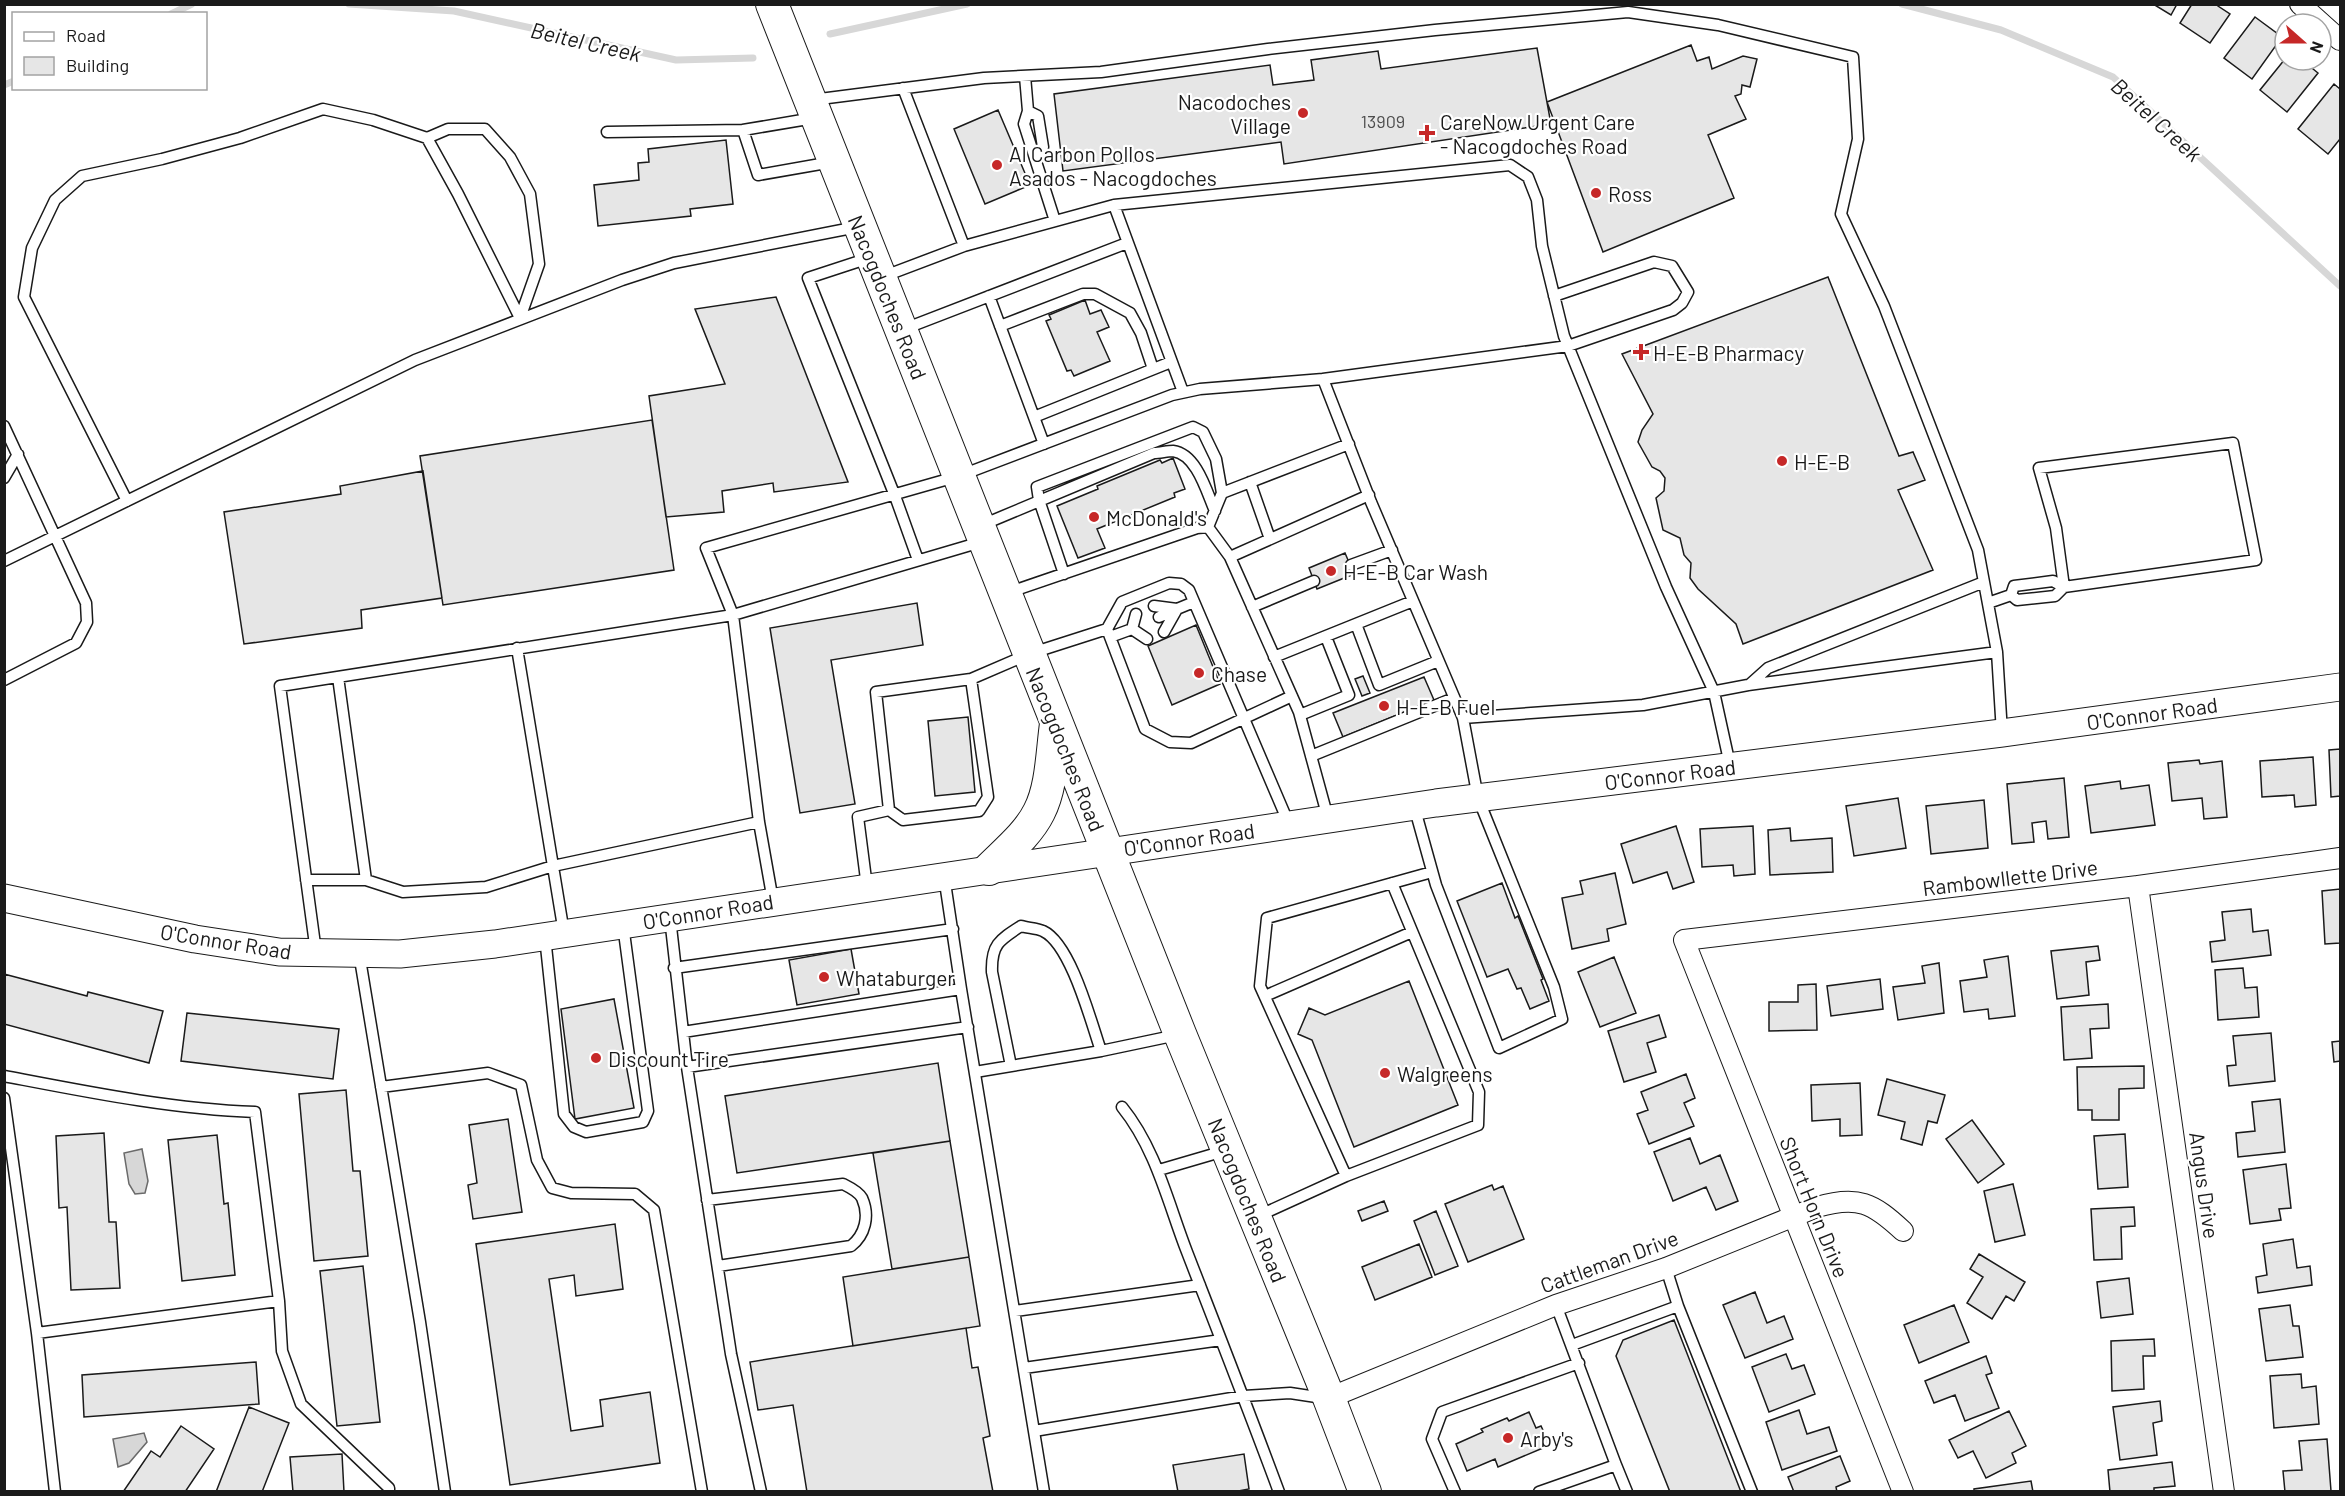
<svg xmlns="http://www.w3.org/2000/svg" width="2345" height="1496" font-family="Barlow,sans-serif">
	<rect width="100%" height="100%" fill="#fff"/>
	<path fill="#d7d7d7" stroke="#6a6a6a" stroke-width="1.5" d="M142,1149L148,1181L145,1193L135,1194L129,1184L124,1153Z
		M144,1433L147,1442L129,1463L118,1467L113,1439Z"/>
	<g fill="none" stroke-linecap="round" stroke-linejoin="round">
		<path stroke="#d7d7d7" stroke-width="7" d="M349,4L454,11L676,60L753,58
			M1902,4L2001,30L2113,77L2340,286
			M171,14L192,4
			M830,34L967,4
			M4,85L14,81"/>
	</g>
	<path fill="#e6e6e6" stroke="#1a1a1a" stroke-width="1.5" d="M2153,4H2177L2171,15Z
		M2192,4H2219L2218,6L2230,14L2210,43L2180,23Z
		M2255,17L2282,37L2252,79L2224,58Z
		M1691,45L1697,61L1709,57L1712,69L1743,56L1757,59L1750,87L1742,85L1741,94L1735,96L1746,119L1708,135L1734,198L1603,252L1547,102Z
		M1537,48L1551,124L1284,164L1281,142L1063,171L1054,94L1270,65L1273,85L1314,80L1311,60L1378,51L1381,69Z
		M2285,59L2302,60L2318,73L2287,112L2260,90Z
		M2334,84L2340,89V139L2328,154L2298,129Z
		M998,110L1030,185L985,204L954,129Z
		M726,140L733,204L690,209L691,216L598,226L594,185L639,180L638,163L649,162L648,149Z
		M1828,277L1899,456L1913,452L1925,480L1898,490L1933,570L1743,644L1736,624L1698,589L1690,578L1691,563L1684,555L1680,538L1663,530L1656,498L1664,491L1665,478L1660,471L1652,467L1638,442L1642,430L1653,414L1622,354Z
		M776,297L848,482L774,492L773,483L722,491L724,512L666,517L649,396L725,384L695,309Z
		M1085,300L1090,314L1101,310L1109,327L1097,332L1110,361L1074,376L1071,370L1067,371L1046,321L1051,319L1049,315Z
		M652,420L674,570L443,605L420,456Z
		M1173,458L1185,489L1174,493L1175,497L1097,529L1105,548L1078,558L1057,506L1098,489L1097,486L1160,460L1162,463Z
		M423,471L442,598L361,610L362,628L244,644L224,512L341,494L340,486Z
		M1345,553L1354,574L1317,589L1309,568Z
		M917,603L923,645L831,660L855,804L800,813L770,628Z
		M1196,625L1220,684L1172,705L1148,646Z
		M1363,676L1370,693L1362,696L1355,679Z
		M1424,677L1434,700L1343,737L1333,713Z
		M968,717L975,792L935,796L928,721Z
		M2340,749V796L2331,797L2329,750Z
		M2313,757L2316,805L2295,807L2294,795L2262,797L2260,761Z
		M2199,760L2200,764L2222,761L2227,817L2204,819L2202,798L2172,801L2168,763Z
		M2064,778L2069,837L2048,839L2046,821L2032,823L2034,842L2012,844L2007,784Z
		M2120,781L2121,789L2149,785L2155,825L2091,833L2085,786Z
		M1898,798L1906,848L1854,856L1846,806Z
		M1984,800L1988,848L1931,854L1926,806Z
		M1676,826L1694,882L1673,889L1667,872L1633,883L1621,844Z
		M1753,826L1755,874L1734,876L1733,865L1702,867L1700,829Z
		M1790,828L1791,841L1832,838L1833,872L1770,875L1768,830Z
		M1615,873L1626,924L1607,929L1609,941L1572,949L1562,898L1583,894L1580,881Z
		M1502,883L1515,918L1518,916L1543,979L1541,980L1549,1001L1530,1009L1521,988L1517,989L1508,969L1487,977L1457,901Z
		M2340,889V943L2325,944L2322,891Z
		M2251,909L2253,932L2268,930L2271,955L2212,962L2210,942L2225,940L2222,912Z
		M2098,946L2100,960L2086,962L2089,995L2057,999L2051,951Z
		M851,949L859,994L797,1005L789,960Z
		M2008,956L2015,1016L1989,1019L1988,1009L1964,1012L1960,981L1987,977L1984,960Z
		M1614,957L1636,1013L1600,1027L1578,972Z
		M1939,963L1944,1013L1898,1020L1893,987L1925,983L1922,966Z
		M2243,968L2245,988L2257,987L2259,1017L2218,1020L2215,970Z
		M4,974L87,996L88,992L163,1011L149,1063L4,1024Z
		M1880,979L1883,1009L1831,1016L1827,986Z
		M1409,981L1458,1105L1354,1147L1312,1040L1298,1034L1309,1008L1325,1015Z
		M1816,984L1817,1030L1769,1031V1002H1798V985Z
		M614,999L634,1108L575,1119L561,1009Z
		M2108,1004L2109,1028L2090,1029L2092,1058L2064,1060L2061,1007Z
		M187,1013L339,1029L333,1079L181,1061Z
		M1659,1015L1666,1037L1647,1043L1656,1072L1624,1082L1608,1031Z
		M2271,1033L2275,1081L2229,1086L2227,1066L2236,1065L2233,1036Z
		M2340,1041V1061L2334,1062L2332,1042Z
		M938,1063L950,1141L737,1173L725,1096Z
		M2144,1066V1088L2119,1089V1120H2092V1110H2078L2077,1067Z
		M1686,1074L1695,1098L1684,1103L1694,1126L1649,1144L1637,1114L1648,1110L1641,1092Z
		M1887,1079L1945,1095L1937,1123L1928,1121L1922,1145L1901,1139L1905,1122L1878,1115Z
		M1860,1083L1862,1135L1840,1136V1119L1812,1121L1811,1085Z
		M346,1090L353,1171H360L368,1256L314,1261L299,1094Z
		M2280,1099L2285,1152L2238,1157L2236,1133L2255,1131L2252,1102Z
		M508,1119L522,1212L473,1219L468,1185L477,1183L469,1125Z
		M1972,1120L2004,1164L1978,1183L1946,1139Z
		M104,1133L109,1222H116L120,1288L71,1290L67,1207L59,1208L56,1136Z
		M2125,1134L2128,1187L2098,1189L2094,1136Z
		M217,1135L224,1204L228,1203L235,1275L182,1281L168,1140Z
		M1690,1138L1700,1164L1720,1155L1738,1201L1716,1210L1706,1187L1673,1201L1654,1152Z
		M950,1141L969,1257L892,1269L873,1153Z
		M2286,1164L2291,1208L2279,1209L2281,1220L2250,1224L2243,1170Z
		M2013,1184L2025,1235L1995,1242L1984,1191Z
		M1492,1185L1494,1190L1503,1186L1524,1239L1468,1262L1445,1204Z
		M1384,1201L1388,1211L1362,1221L1358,1211Z
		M2134,1207L2135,1226L2121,1227L2122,1259L2094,1260L2091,1209Z
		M1436,1211L1458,1266L1435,1275L1414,1221Z
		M615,1224L623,1289L576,1296L574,1275L549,1279L571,1431L603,1426L600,1400L650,1392L660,1463L510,1485L476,1244Z
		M2293,1239L2297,1268L2310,1266L2312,1285L2258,1293L2256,1277L2267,1275L2263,1244Z
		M1419,1244L1432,1277L1375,1300L1362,1267Z
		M1979,1254L2025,1282L2014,1301L2006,1296L1992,1319L1967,1303L1983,1277L1970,1269Z
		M969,1257L980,1326L853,1346L843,1277Z
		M363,1266L380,1422L337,1426L320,1271Z
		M2129,1278L2133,1314L2101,1318L2097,1282Z
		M1755,1292L1767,1323L1784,1316L1793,1339L1745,1358L1723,1305Z
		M1954,1305L1969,1342L1919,1363L1904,1325Z
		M2290,1305L2293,1326H2299L2303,1357L2266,1361L2259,1309Z
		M1674,1320L1741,1492H1670L1616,1356L1623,1340Z
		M966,1328L972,1368L978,1367L990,1436L983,1438L993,1492H807L793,1405L758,1410L750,1362Z
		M2154,1339L2155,1356H2143L2144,1389L2112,1391L2111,1341Z
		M1786,1354L1792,1369L1804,1365L1815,1394L1769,1412L1752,1367Z
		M1986,1356L1992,1373L1986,1375L1999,1408L1965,1421L1955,1395L1934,1403L1925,1381Z
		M256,1362L259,1404L84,1417L82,1375Z
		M2301,1374L2302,1388L2316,1386L2319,1424L2274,1428L2270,1376Z
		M2160,1401L2162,1421L2153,1423L2157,1455L2120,1460L2113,1407Z
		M249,1407L289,1423L262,1492H216Z
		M1799,1410L1807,1434L1829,1427L1837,1451L1782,1470L1766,1422Z
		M2009,1411L2026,1446L2012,1453L2016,1463L1986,1478L1973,1451L1958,1458L1949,1440Z
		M1529,1412L1536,1428L1541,1426L1550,1445L1498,1467L1495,1459L1467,1471L1456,1444L1483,1432L1481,1429L1507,1418L1509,1421Z
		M181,1426L214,1449L185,1492H123L151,1451L160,1457Z
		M2327,1439L2331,1491L2285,1492L2283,1471L2302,1470L2299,1441Z
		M342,1454L344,1492H293L290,1457Z
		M1244,1454L1249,1489L1233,1492H1178L1173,1465Z
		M1840,1456L1850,1481L1836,1487L1837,1492H1794L1788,1477Z
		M2172,1462L2175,1486L2154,1488V1492H2110L2108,1470Z
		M2031,1481L2033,1492H1974V1489Z"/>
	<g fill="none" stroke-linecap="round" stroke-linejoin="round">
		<g stroke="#1a1a1a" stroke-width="13">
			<path id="service" d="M1025,76L1028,111L1024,124L1055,221
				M812,100L984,78L1101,72L1268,49L1435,30L1628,12L1718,25L1853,57L1858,139L1841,214L1884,306L1978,550L1997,652
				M1028,111L1038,116L1043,147L1036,160
				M814,118L743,130L758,175L832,162
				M607,132L743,130
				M427,138L458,194L520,318
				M964,246L1114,205
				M869,258L808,278L895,496L918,560
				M882,277L964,246L903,88
				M989,296L1044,444
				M1000,326L1083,294H1095L1130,313L1141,333L1153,369
				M904,329L1127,243
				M1323,379L1568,346L1673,310L1682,303L1688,292L1672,266L1654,262L1554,296
				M1183,392L1114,205L1510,165L1528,177L1537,200L1542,246L1564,336L1666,587L1714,692L1730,765
				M1034,417L1171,362
				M4,426L86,603L87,622L76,643L4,680
				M4,478L18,454
				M1250,482L1270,539
				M1222,493L1349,444
				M127,501L24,297L32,248L55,200L82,176L162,159L240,138L323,109L373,120L427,138L448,129H485L510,157L530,194L539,264L520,318
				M982,525L1154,453C1160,453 1167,451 1173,451C1197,454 1207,493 1215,511
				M1208,527L1230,557L1299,712L1328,818
				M1230,557L1369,495
				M4,561L415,360L622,280L674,263L857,227
				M1351,565L1392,550
				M1064,574L1039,500L1037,487L1193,427L1203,432L1216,459L1222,493L1208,527
				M1007,593L1197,528L1208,527
				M2011,595L2014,586L2053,581L2064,587L2256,560L2233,443L2039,468L2056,528L2064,587
				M2011,595L2017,600L2055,596L2064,587
				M1988,603L2011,595
				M1154,606L1177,609
				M1252,607L1314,581
				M1159,617L1176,610
				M1356,624L1379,685L1438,661
				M1107,629L1122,602L1169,583L1181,584L1189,590L1289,824
				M1132,629L1136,614
				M1164,632L1177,609L1194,602
				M1110,637L1132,629L1147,639
				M517,648L564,933
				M1274,657L1413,601
				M338,677L366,880
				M1749,685L1768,668L1984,582
				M1300,715L1349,695L1326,637
				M1463,718L1643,705L1748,685L1997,652L2002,733
				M1311,756L1454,698
				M889,810L903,820L979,811L988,797L971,679
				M944,876L961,989L1044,1492
				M306,880H366L403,892L486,887L553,866L759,822
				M867,887L858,817L889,810L876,692L971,679L1029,654L1107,629L1145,729L1170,742L1191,743L1292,696
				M773,901L759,822L733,615L706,548L959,476L1172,395L1200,389L1323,379L1371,502L1463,718L1478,798L1554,987L1562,1019L1499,1048L1436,885L1414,806
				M670,918L687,1067L731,1354L761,1492
				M545,937L564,1114L574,1127L586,1132L643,1122L648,1111L623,925
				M316,952L280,686L733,615L981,542
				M359,953L420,1322L445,1492
				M674,968L953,929
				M1265,996L1412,932
				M683,1032L961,989
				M1011,1066L992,972C991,945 999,940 1021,926C1027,928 1037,928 1043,931C1071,944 1091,1022 1101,1051
				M687,1067L968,1027
				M975,1072L1101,1051L1177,1035
				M4,1076C88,1092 171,1109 255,1112L279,1301L282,1351L301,1404L389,1488V1492
				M381,1087L488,1073L521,1085L537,1160L552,1188L571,1193L635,1194L654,1210L702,1492
				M4,1098L37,1333L55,1492
				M1122,1107C1156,1149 1168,1203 1187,1252C1218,1332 1249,1411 1279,1492
				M1159,1170L1224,1151
				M1346,1176L1260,986L1267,918L1432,872
				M707,1200L843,1184C849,1187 858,1191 862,1198C870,1216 865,1235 851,1246L718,1266
				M1258,1216L1346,1176L1478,1125L1479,1092L1392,883
				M1666,1268L1678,1306
				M1556,1305L1616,1465
				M1015,1311L1200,1285
				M37,1333L279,1301
				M1572,1345L1678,1306L1752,1492
				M1024,1368L1221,1340
				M1034,1431L1244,1396L1290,1393L1323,1398
				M1455,1492L1432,1439L1442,1412L1579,1363
				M1539,1492L1616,1465L1627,1492"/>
		</g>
		<g stroke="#1a1a1a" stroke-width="22">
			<path id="minor" d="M2300,4L2340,40
				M2138,886L2224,1492
				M1329,1398L1556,1305L1666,1268L1817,1207C1858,1195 1873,1203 1903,1231
				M1903,1492L1684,940L2138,886L2340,858"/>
		</g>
		<g stroke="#1a1a1a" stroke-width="29">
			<path id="secondary" d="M4,898L195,939L279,952L400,954L495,944L1436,803L2002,733L2340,687"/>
		</g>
		<g stroke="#1a1a1a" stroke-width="34">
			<path id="primary" d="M772,4L1180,1034L1329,1398L1365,1492
				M989,869C1007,851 1028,834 1039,812C1052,787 1052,752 1056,724"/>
		</g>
		<use href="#service" stroke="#fff" stroke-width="10"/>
		<use href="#minor" stroke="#fff" stroke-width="20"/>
		<use href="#secondary" stroke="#fff" stroke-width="27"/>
		<use href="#primary" stroke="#fff" stroke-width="32"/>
	</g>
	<g fill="#c62828" stroke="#fff" stroke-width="2">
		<circle cx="1303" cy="113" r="6"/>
		<path d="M1424 124h6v6h6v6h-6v6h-6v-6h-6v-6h6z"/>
		<circle cx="997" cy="165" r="6"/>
		<circle cx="1596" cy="193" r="6"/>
		<path d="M1638 343h6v6h6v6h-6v6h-6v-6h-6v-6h6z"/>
		<circle cx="1782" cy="461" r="6"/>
		<circle cx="1094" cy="517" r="6"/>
		<circle cx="1331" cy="571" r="6"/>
		<circle cx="1199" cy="673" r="6"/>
		<circle cx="1384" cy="706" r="6"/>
		<circle cx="824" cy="977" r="6"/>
		<circle cx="596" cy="1058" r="6"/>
		<circle cx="1385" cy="1073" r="6"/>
		<circle cx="1508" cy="1438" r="6"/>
	</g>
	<g text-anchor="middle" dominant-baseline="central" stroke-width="4.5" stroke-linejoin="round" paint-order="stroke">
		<g font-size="18" fill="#4d4d4d">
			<text x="1383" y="121">13909</text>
		</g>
		<g font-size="21" fill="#1a1a1a" stroke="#fff" text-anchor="start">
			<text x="1291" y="101" text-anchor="end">Nacodoches<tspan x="1291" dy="24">Village</tspan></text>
			<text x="1440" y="121">CareNow Urgent Care<tspan x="1440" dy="24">- Nacogdoches Road</tspan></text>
			<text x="1009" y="153">Al Carbon Pollos<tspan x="1009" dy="24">Asados - Nacogdoches</tspan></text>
			<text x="1608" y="193">Ross</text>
			<text x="1653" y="352">H-E-B Pharmacy</text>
			<text x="1794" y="461">H-E-B</text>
			<text x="1106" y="517">McDonald's</text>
			<text x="1343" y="571">H-E-B Car Wash</text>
			<text x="1211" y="673">Chase</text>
			<text x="1396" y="706">H-E-B Fuel</text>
			<text x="836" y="977">Whataburger</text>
			<text x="608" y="1058">Discount Tire</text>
			<text x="1397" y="1073">Walgreens</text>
			<text x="1520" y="1438">Arby's</text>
		</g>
		<g font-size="21" fill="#1a1a1a" stroke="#fff">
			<text transform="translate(888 297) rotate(68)">Nacogdoches Road</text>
			<text transform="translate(2152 713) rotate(-8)">O'Connor Road</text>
			<text transform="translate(1066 749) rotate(68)">Nacogdoches Road</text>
			<text transform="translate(1670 774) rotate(-7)">O'Connor Road</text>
			<text transform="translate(1189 839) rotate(-8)">O'Connor Road</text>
			<text transform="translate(2010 877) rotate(-7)">Rambowllette Drive</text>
			<text transform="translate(708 911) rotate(-9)">O'Connor Road</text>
			<text transform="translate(226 941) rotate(9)">O'Connor Road</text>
			<text transform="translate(2205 1185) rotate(82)">Angus Drive</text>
			<text transform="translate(1248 1200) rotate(68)">Nacogdoches Road</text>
			<text transform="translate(1815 1207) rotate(68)">Short Horn Drive</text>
			<text transform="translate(1609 1261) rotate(-20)">Cattleman Drive</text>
		</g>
		<g font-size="22" font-style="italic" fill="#1a1a1a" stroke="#fff">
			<text transform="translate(586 41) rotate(13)">Beitel Creek</text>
			<text transform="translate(2157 119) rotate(42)">Beitel Creek</text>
		</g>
	</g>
	<rect width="2345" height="1496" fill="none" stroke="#1a1a1a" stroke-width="12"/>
	<rect x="12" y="12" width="195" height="78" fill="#ffffff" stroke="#a3a3a3" stroke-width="1.5"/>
	<rect x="24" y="32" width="30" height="9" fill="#ffffff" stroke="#a3a3a3" stroke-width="1.5"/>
	<text x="66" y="42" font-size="18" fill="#1a1a1a">Road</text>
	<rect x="24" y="57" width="30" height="18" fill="#e6e6e6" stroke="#a3a3a3" stroke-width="1.5"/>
	<text x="66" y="72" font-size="18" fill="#1a1a1a">Building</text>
	<g transform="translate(2303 42) rotate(111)"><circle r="28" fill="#ffffff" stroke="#a3a3a3" stroke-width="1.5"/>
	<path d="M0-4.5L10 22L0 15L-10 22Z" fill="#c62828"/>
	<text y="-9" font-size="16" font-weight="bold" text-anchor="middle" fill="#1a1a1a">N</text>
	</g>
</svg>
